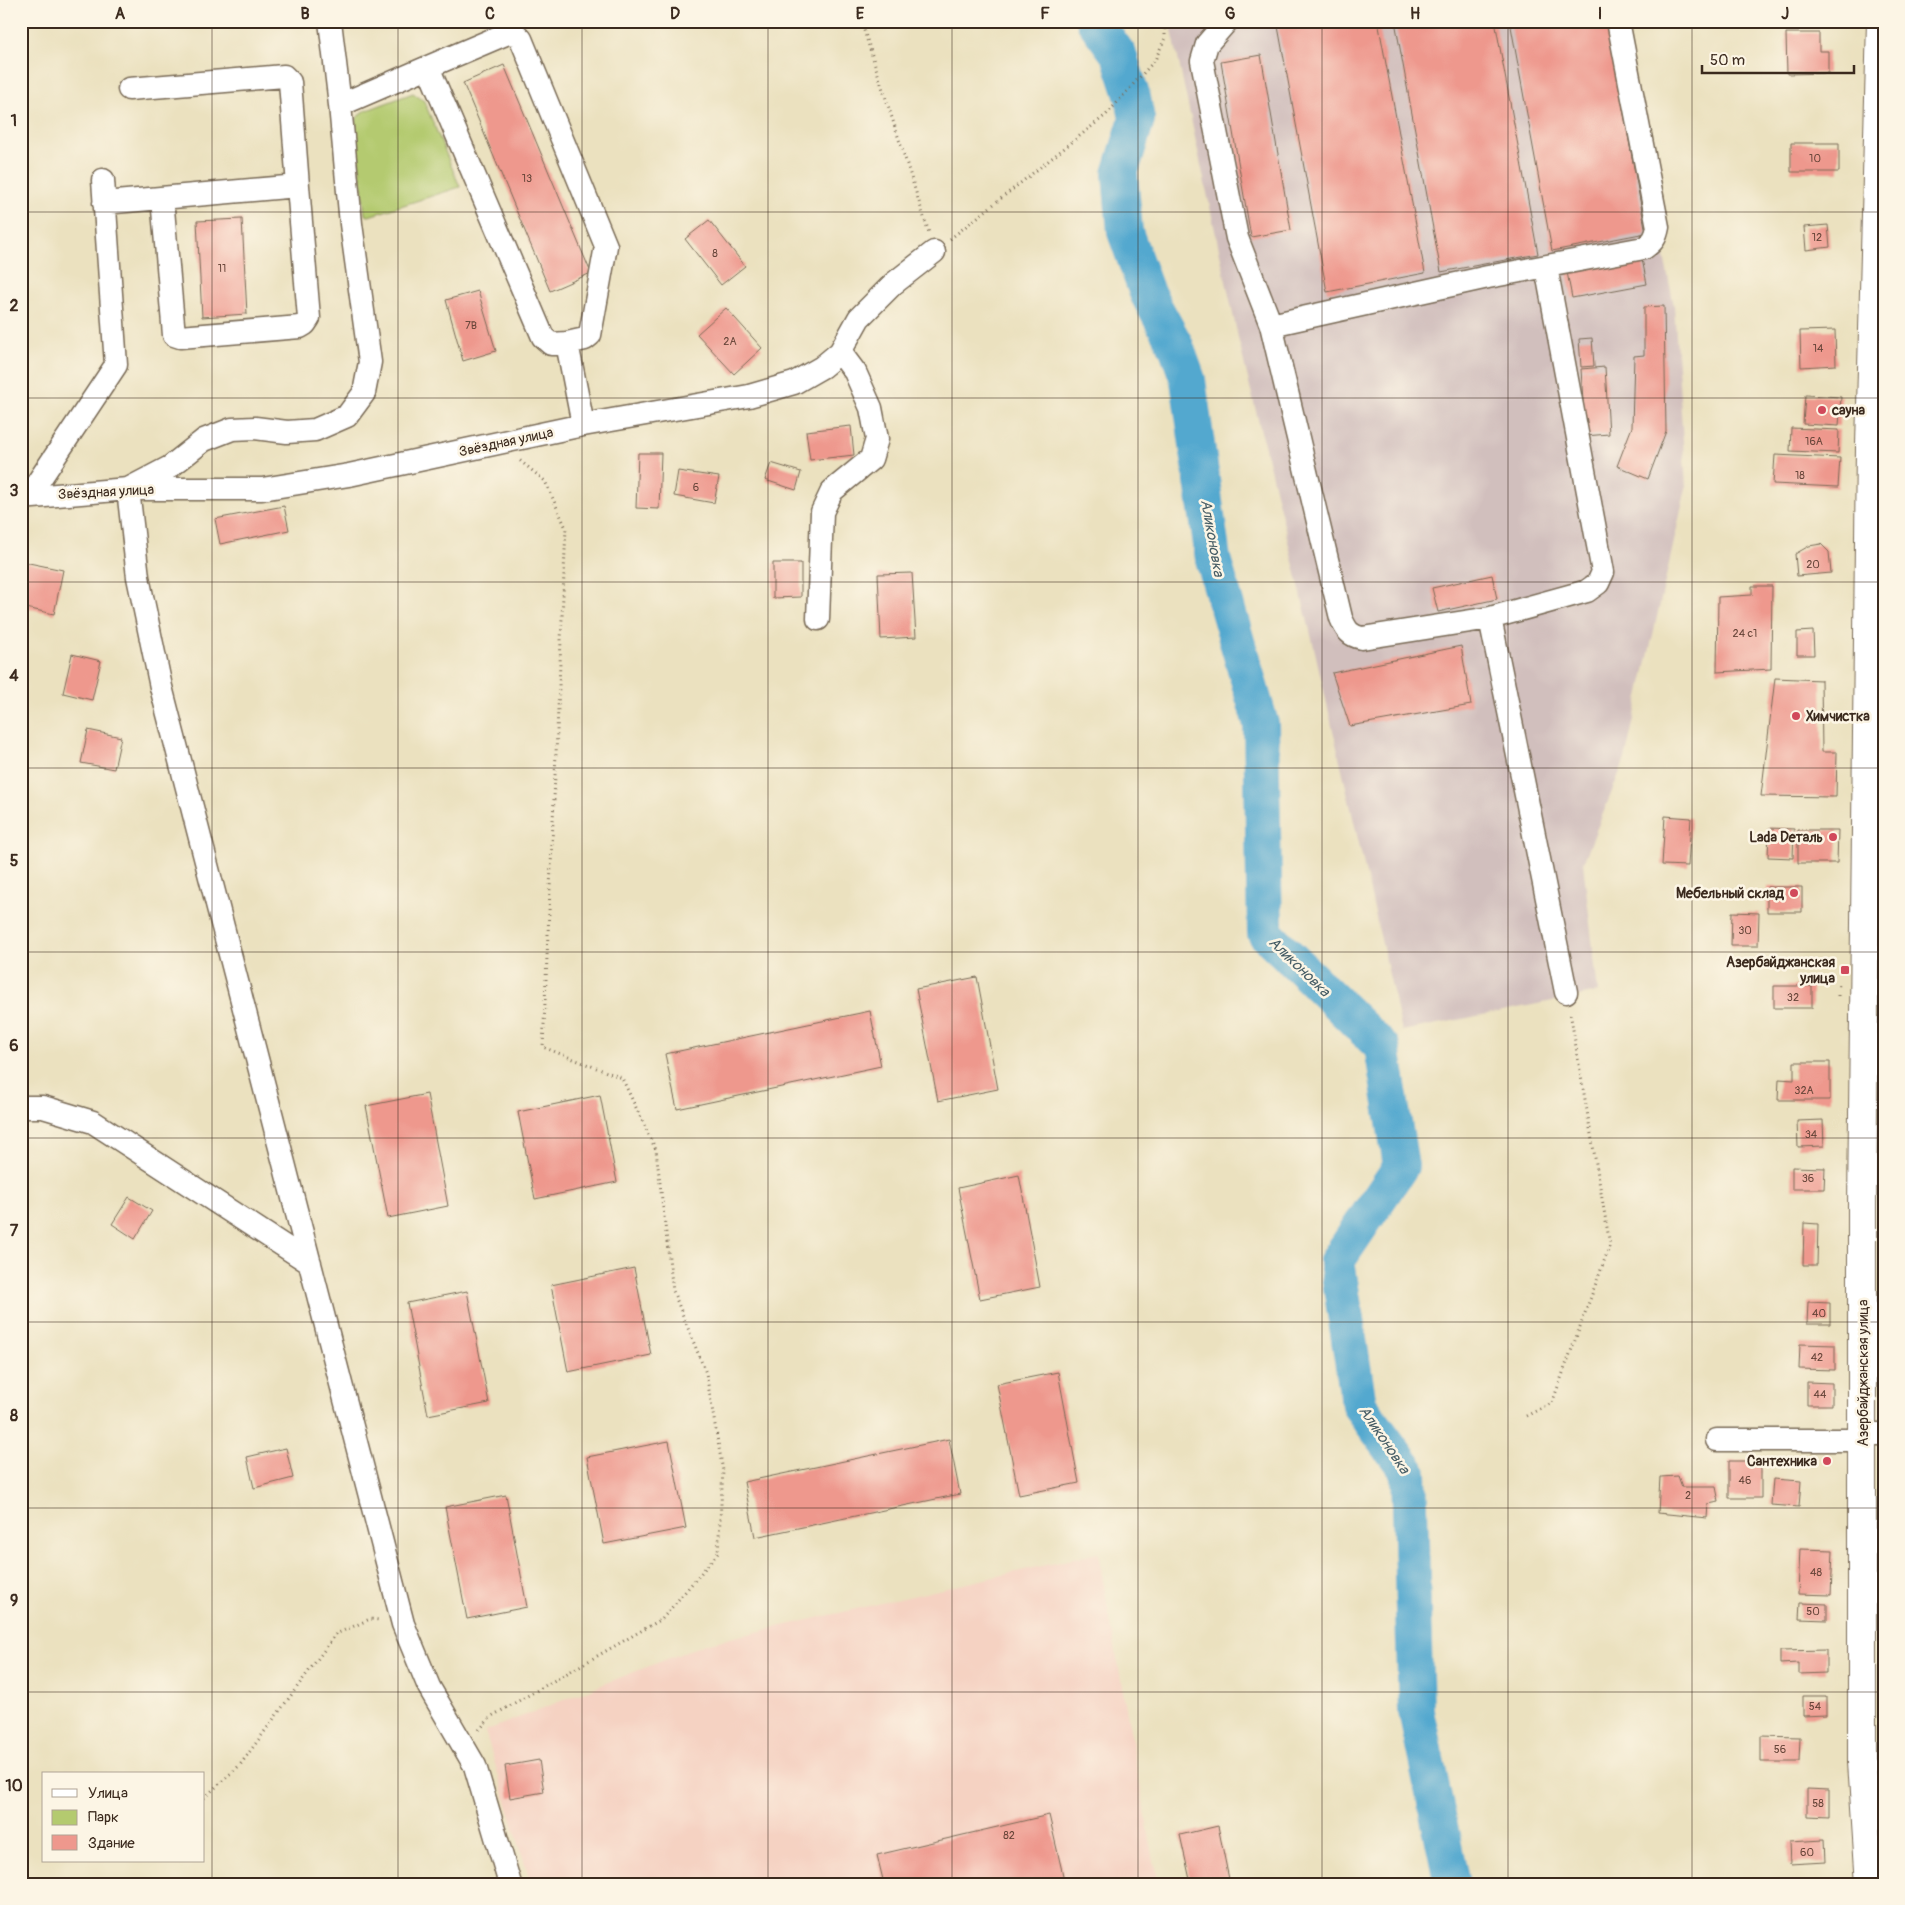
<svg xmlns="http://www.w3.org/2000/svg" width="1905" height="1905" font-family="Pangolin,sans-serif">
	<rect width="100%" height="100%" fill="#fcf5e5"/>
	<filter id="ink" filterUnits="userSpaceOnUse"><feTurbulence type="fractalNoise" baseFrequency=".02" numOctaves="2"/><feDisplacementMap in="SourceGraphic" scale="10" xChannelSelector="R" yChannelSelector="G"/><feConvolveMatrix kernelMatrix="1 2 1 2 8 2 1 2 1" color-interpolation-filters="sRGB"/></filter>
	<filter id="wash" filterUnits="userSpaceOnUse"><feTurbulence type="fractalNoise" baseFrequency=".0096" numOctaves="4" result="noise"/><feDisplacementMap in="SourceGraphic" scale="20" xChannelSelector="R" yChannelSelector="G"/><feGaussianBlur stdDeviation="1.12" result="paint"/><feColorMatrix in="noise" values="0 0 0 0 0 0 0 0 0 0 0 0 0 0 0 0 0 1.4 0 .05"/><feComposite in="paint" operator="in"/></filter>
	<g filter="url(#wash)">
		<rect width="100%" height="100%" fill="#ebe1bf"/>
		<path fill="#f5d2c2" d="M1098,1553L1158,1884H531L485,1731L705,1644Z"/>
		<path fill="#d1bfbd" d="M1170,21H1617L1674,306L1686,488L1625,759L1583,863L1598,992L1402,1031L1313,643L1239,342Z"/>
		<path fill="#b4ca6f" stroke="#787a46" d="M413,93L424,101L460,187L369,216L365,215L355,125L357,118L362,112Z"/>
		<g fill="none" stroke-linecap="round" stroke-linejoin="round">
			<path stroke="#53a8cf" stroke-width="36" d="M1094,21L1119,55L1133,98L1137,119L1120,174L1125,232L1147,293L1176,346L1188,380L1213,559L1261,724L1265,933L1382,1047L1401,1166L1337,1261L1359,1405L1409,1473L1416,1711L1452,1884"/>
		</g>
		<g id="blocks">
			<path fill="#ee988d" d="M1277,21H1378L1425,273L1327,292Z
				M1395,21H1495L1538,254L1441,272Z
				M1510,21H1607L1646,233L1552,251Z
				M1786,33H1819V51H1828V73L1787,74Z
				M1261,55L1291,230L1251,237L1221,62Z
				M504,65L591,273L550,291L463,83Z
				M1791,143H1839V172H1791Z
				M242,219L247,314L202,317L197,221Z
				M709,220L745,266L721,285L685,239Z
				M1828,225L1830,247L1806,250L1804,227Z
				M1642,259L1647,284L1572,298L1567,272Z
				M478,291L496,351L463,361L446,300Z
				M1664,306L1666,431L1648,479L1617,466L1632,427L1634,356L1644,355V307Z
				M726,308L762,348L734,374L697,334Z
				M1835,330L1836,365L1801,367L1800,331Z
				M1592,338L1594,366L1581,367L1579,339Z
				M1605,367L1609,434L1585,436L1581,369Z
				M1805,395L1841,397L1839,426L1803,424Z
				M851,426L854,455L810,460L806,431Z
				M1791,428L1839,430L1838,453L1790,451Z
				M638,453H661L659,509L636,508Z
				M1775,455L1840,458L1838,487L1773,484Z
				M771,463L801,472L796,490L765,480Z
				M678,471L719,477L714,503L674,496Z
				M284,506L289,530L220,544L215,519Z
				M1821,544L1829,552L1831,573L1797,576L1795,554L1809,546Z
				M24,562L63,570L54,614L21,607V574Z
				M773,563H801V597L773,598Z
				M912,573L916,637L881,639L878,574Z
				M1492,575L1497,599L1438,612L1432,588Z
				M1752,586H1772L1771,669L1717,672L1718,597L1752,595Z
				M1813,631L1814,655H1797V632Z
				M1461,646L1471,705L1350,726L1332,673Z
				M72,654L101,661L92,700L63,693Z
				M1775,678L1821,680L1822,752H1837L1836,797L1761,796Z
				M88,730L121,737L114,769L81,763Z
				M1665,816L1691,818L1688,866L1662,865Z
				M1769,828L1794,829L1793,858L1768,857Z
				M1798,830H1838L1837,863H1798Z
				M1767,887H1802V912H1767Z
				M1732,912L1759,913L1758,946H1731Z
				M977,977L998,1089L938,1101L916,989Z
				M1774,986H1812V1008H1774Z
				M870,1011L881,1066L677,1109L665,1054Z
				M1794,1062H1830V1100H1778L1779,1079L1794,1080Z
				M427,1094L448,1206L388,1218L366,1106Z
				M600,1095L617,1182L535,1199L518,1112Z
				M1823,1120L1824,1146L1798,1147L1797,1121Z
				M1792,1167L1825,1168L1824,1189H1792Z
				M1019,1175L1040,1287L980,1299L958,1188Z
				M129,1197L152,1211L135,1239L112,1224Z
				M1804,1223L1818,1224L1817,1265H1803Z
				M634,1268L651,1355L568,1372L551,1285Z
				M467,1291L489,1403L428,1415L407,1303Z
				M1808,1302L1830,1303V1324H1807Z
				M1800,1344L1835,1345V1370L1799,1369Z
				M1058,1372L1079,1483L1019,1495L997,1384Z
				M1807,1382L1832,1383V1405H1807Z
				M949,1439L960,1494L755,1537L744,1482Z
				M669,1441L686,1528L604,1544L587,1457Z
				M286,1448L293,1478L254,1488L247,1457Z
				M1729,1461H1761V1498H1729Z
				M1678,1476L1682,1487H1716L1719,1502L1708,1504L1707,1518L1658,1513L1660,1477Z
				M1773,1479L1801,1481L1799,1507L1771,1505Z
				M506,1495L527,1607L467,1619L445,1507Z
				M1800,1549L1833,1550L1831,1595L1798,1594Z
				M1800,1603L1827,1604V1620L1799,1619Z
				M1826,1650V1673L1799,1674V1663L1780,1664V1651Z
				M1803,1696H1826V1715L1803,1716Z
				M1761,1736L1800,1737L1799,1762H1761Z
				M539,1760L544,1792L510,1798L505,1766Z
				M1807,1789L1829,1790V1817L1807,1816Z
				M1049,1815L1065,1884H884L877,1855Z
				M1218,1826L1230,1884H1191L1180,1835Z
				M1824,1840L1825,1862L1790,1864L1789,1842Z"/>
		</g>
	</g>
	<g filter="url(#ink)">
		<use href="#blocks" fill-opacity="0" stroke="#796a56" stroke-width="1"/>
		<g fill="none" stroke-linecap="round" stroke-linejoin="round">
			<g stroke="#796a56" stroke-width="25">
				<path id="minor" d="M330,21L340,105
					M1227,21L1207,44L1202,61L1237,238L1271,325L1341,618C1346,630 1350,636 1362,638L1490,618L1587,591L1598,583L1603,572L1546,267
					M428,67L340,105L351,224L370,362L364,393L347,416L315,430L287,432L255,428L232,429L204,440L170,467L128,489L138,577L161,687L403,1624L429,1687L475,1766L510,1884
					M162,198L174,335L180,337L300,327L305,324L309,318L298,186
					M104,203L298,186L290,82L284,76L129,89
					M1271,325L1488,277L1644,248C1653,242 1656,238 1658,227L1618,21
					M567,343L551,344L543,337L428,67L508,33L516,34L521,39L606,246L590,335L585,339L567,343L583,425
					M28,497L116,365L103,180
					M21,498L128,489H262L349,475L583,425L749,396L794,383L822,367L840,352L859,318L893,284L934,252
					M1490,618L1566,992
					M818,619L822,512L832,491L871,459L877,439L871,408L855,372L840,352
					M21,1107H43L93,1122L310,1263
					M1863,1434H1884
					M1717,1440H1863"/>
			</g>
			<g stroke="#796a56" stroke-width="30">
				<path id="major" d="M1870,1884L1862,1762V1209L1870,446L1881,21"/>
			</g>
			<path stroke="#796a56" stroke-width="3" stroke-dasharray="1 4" stroke-linecap="butt" d="M861,21L929,233
				M950,239L1106,115L1155,60L1165,38V21
				M1838,996L1839,982
				M1526,1416L1552,1403L1610,1245L1570,1012
				M479,1730L492,1716L662,1619L718,1553L723,1471L706,1373L673,1291L656,1150L622,1078L543,1047L566,528L545,481L518,459
				M204,1798L240,1765L336,1634L370,1619L380,1620"/>
			<use href="#minor" stroke="#fff" stroke-width="22"/>
			<use href="#major" stroke="#fff" stroke-width="28"/>
		</g>
	</g>
	<path fill="none" stroke="#3b2a1e" stroke-width="1" stroke-opacity="0.55" d="M212,21V1884M398,21V1884M582,21V1884M768,21V1884M952,21V1884M1138,21V1884M1322,21V1884M1508,21V1884M1692,21V1884M21,212H1884M21,398H1884M21,582H1884M21,768H1884M21,952H1884M21,1138H1884M21,1322H1884M21,1508H1884M21,1692H1884"/>
	<g fill="#d1495b" stroke="#fcf5e5" stroke-width="2">
		<circle cx="1822" cy="410" r="5"/>
		<circle cx="1796" cy="716" r="5"/>
		<circle cx="1833" cy="837" r="5"/>
		<circle cx="1794" cy="893" r="5"/>
		<rect x="1840" y="965" width="10" height="10" rx="2.5"/>
		<circle cx="1827" cy="1461" r="5"/>
	</g>
	<g text-anchor="middle" dominant-baseline="central" stroke-width="5" stroke-linejoin="round" paint-order="stroke">
		<g font-size="11" fill="#68463a">
			<text x="1815" y="158">10</text>
			<text x="527" y="178">13</text>
			<text x="1817" y="237">12</text>
			<text x="715" y="253">8</text>
			<text x="222" y="268">11</text>
			<text x="471" y="325">7В</text>
			<text x="730" y="341">2А</text>
			<text x="1818" y="348">14</text>
			<text x="1814" y="441">16А</text>
			<text x="1800" y="475">18</text>
			<text x="696" y="487">6</text>
			<text x="1813" y="564">20</text>
			<text x="1745" y="633">24 с1</text>
			<text x="1745" y="930">30</text>
			<text x="1793" y="997">32</text>
			<text x="1804" y="1090">32А</text>
			<text x="1811" y="1134">34</text>
			<text x="1808" y="1178">36</text>
			<text x="1819" y="1313">40</text>
			<text x="1817" y="1357">42</text>
			<text x="1820" y="1394">44</text>
			<text x="1745" y="1480">46</text>
			<text x="1688" y="1495">2</text>
			<text x="1816" y="1572">48</text>
			<text x="1813" y="1611">50</text>
			<text x="1815" y="1706">54</text>
			<text x="1780" y="1749">56</text>
			<text x="1818" y="1803">58</text>
			<text x="1009" y="1835">82</text>
			<text x="1807" y="1852">60</text>
		</g>
		<g font-size="14" font-weight="bold" fill="#3b2a1e" stroke="#fcf5e5" text-anchor="end">
			<text x="1832" y="410" text-anchor="start">сауна</text>
			<text x="1806" y="716" text-anchor="start">Химчистка</text>
			<text x="1823" y="837">Lada Dеталь</text>
			<text x="1784" y="893">Мебельный склад</text>
			<text x="1835" y="962">Азербайджанская<tspan x="1835" dy="16">улица</tspan></text>
			<text x="1817" y="1461">Сантехника</text>
		</g>
		<g font-size="14" fill="#3b2a1e" stroke="#fcf5e5">
			<text transform="translate(506 442) rotate(-12)">Звёздная улица</text>
			<text transform="translate(106 492) rotate(-3)">Звёздная улица</text>
			<text transform="translate(1863 1373) rotate(-90)">Азербайджанская улица</text>
		</g>
		<g font-size="15" font-style="italic" fill="#455c65" stroke="#fcf5e5">
			<text transform="translate(1212 538) rotate(80)">Аликоновка</text>
			<text transform="translate(1299 967) rotate(44)">Аликоновка</text>
			<text transform="translate(1384 1440) rotate(56)">Аликоновка</text>
		</g>
	</g>
	<rect width="1905" height="1905" fill="none" stroke="#fcf5e5" stroke-width="55"/>
	<rect x="42" y="1772" width="162" height="90" fill="#fcf5e5" stroke="#afa495"/>
	<rect x="52" y="1789" width="25" height="8" fill="#ffffff" stroke="#afa495"/>
	<text x="88" y="1798" font-size="15" fill="#3b2a1e">Улица</text>
	<rect x="52" y="1810" width="25" height="15" fill="#b4ca6f" stroke="#afa495"/>
	<text x="88" y="1822" font-size="15" fill="#3b2a1e">Парк</text>
	<rect x="52" y="1835" width="25" height="15" fill="#ee988d" stroke="#afa495"/>
	<text x="88" y="1848" font-size="15" fill="#3b2a1e">Здание</text>
	<path d="M1702 65v8h152v-8" fill="none" stroke="#3b2a1e" stroke-width="2.5"/>
	<text x="1710" y="65" font-size="15" fill="#3b2a1e" stroke="#fcf5e5" stroke-width="4" paint-order="stroke">50 m</text>
	<rect x="28" y="28" width="1850" height="1850" fill="none" stroke="#3b2a1e" stroke-width="2"/>
	<g font-size="16" text-anchor="middle" font-weight="bold" fill="#3b2a1e">
		<text x="120" y="19">A</text>
		<text x="305" y="19">B</text>
		<text x="490" y="19">C</text>
		<text x="675" y="19">D</text>
		<text x="860" y="19">E</text>
		<text x="1045" y="19">F</text>
		<text x="1230" y="19">G</text>
		<text x="1415" y="19">H</text>
		<text x="1600" y="19">I</text>
		<text x="1785" y="19">J</text>
		<text x="14" y="126">1</text>
		<text x="14" y="311">2</text>
		<text x="14" y="496">3</text>
		<text x="14" y="681">4</text>
		<text x="14" y="866">5</text>
		<text x="14" y="1051">6</text>
		<text x="14" y="1236">7</text>
		<text x="14" y="1421">8</text>
		<text x="14" y="1606">9</text>
		<text x="14" y="1791">10</text>
	</g>
</svg>
